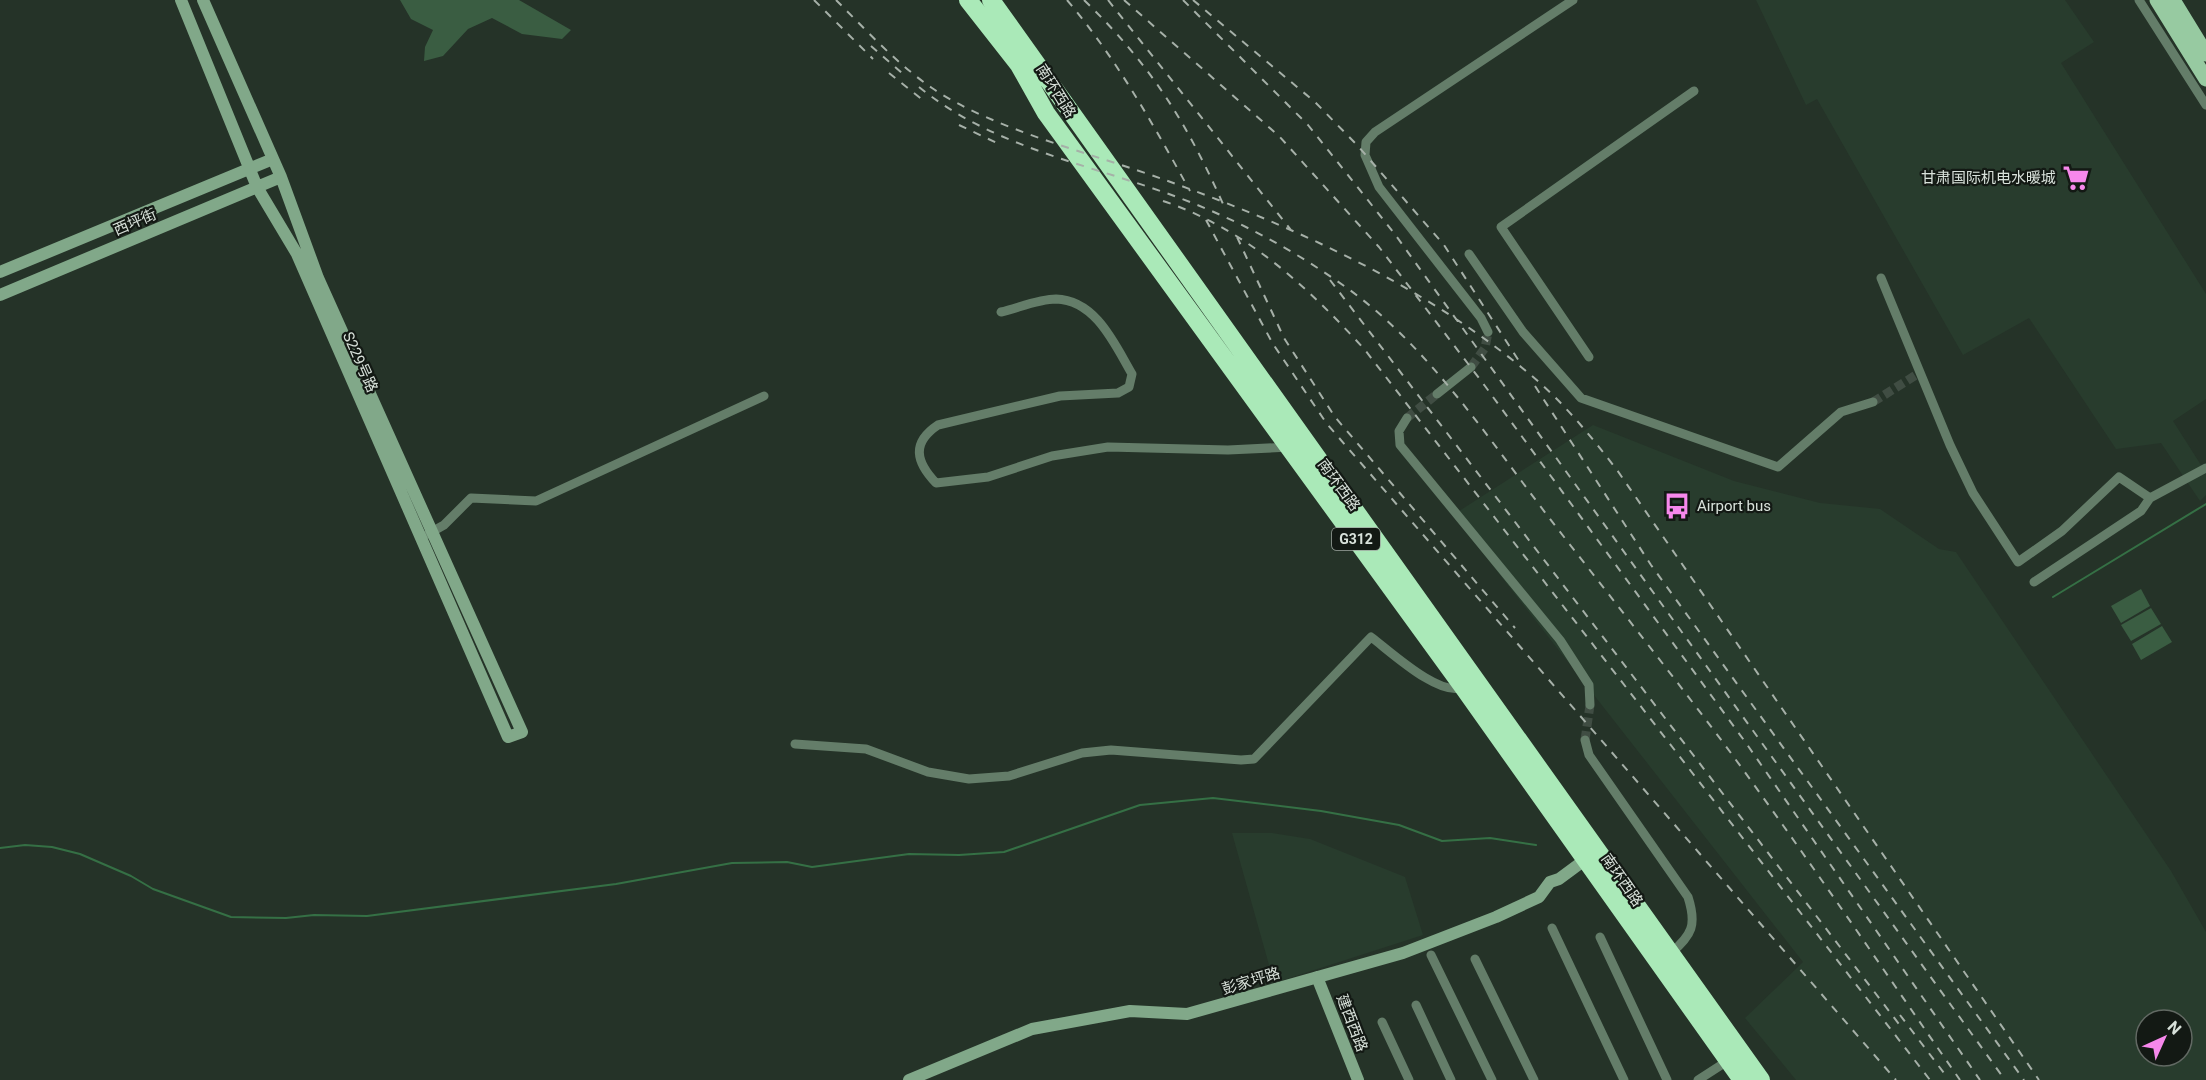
<svg xmlns="http://www.w3.org/2000/svg" width="2206" height="1080" font-family="Roboto,'Noto Sans SC',sans-serif">
	<rect width="100%" height="100%" fill="#253328"/>
	<path fill="#283c2d" fill-rule="evenodd" d="M1756,0H2065L2094,42L2061,63L2206,294V399L2173,421L2206,473V495L2200,501L2161,443L2116,449L2029,318L1963,355L1817,99L1806,105Z
		M1593,425L1734,481L1820,503L1880,509L1939,549L1956,552L2171,871L2206,932V1080H1796L1745,1018L1803,962L1453,515ZM2146,1020H2182V1056H2146Z
		M1232,833H1272L1310,839L1405,877L1423,935L1274,983Z"/>
	<path fill="#3a5d42" d="M400,0H519L571,30L562,39L522,34L492,18L468,29L443,56L424,61L425,47L433,30L411,19Z
		M2141,589L2150,606L2121,623L2111,606Z
		M2151,608L2161,624L2131,641L2121,625Z
		M2162,626L2172,642L2141,660L2132,644Z"/>
	<g fill="none" stroke-linecap="round" stroke-linejoin="round">
		<path stroke="#357045" stroke-width="2" d="M2053,597L2206,504
			M0,848L25,845L52,847L80,854L131,876L153,889L231,917L286,918L314,915L367,916L616,884L732,863L787,862L812,867L909,854L959,855L1004,852L1140,805L1213,798L1321,811L1399,825L1442,841L1490,838L1536,845"/>
		<path stroke="#404d43" stroke-width="9" stroke-dasharray="9 4.5" stroke-linecap="butt" d="M1471,367L1485,348L1488,332
			M1873,402L1916,375
			M1407,418L1437,394
			M1585,740L1590,705"/>
		<path stroke="#647d69" stroke-width="9" d="M2139,0L2206,105
			M1469,254L1523,332L1581,398L1778,467L1841,412L1873,402
			M1881,278L1950,445L1973,493L2018,562L2062,531L2119,477L2150,498L2206,468
			M1001,312C1018,308 1039,299 1056,299C1096,300 1115,345 1132,374L1129,387L1118,393L1060,396L938,425C911,443 916,462 936,483L988,477L1052,456L1108,447L1228,450L1290,447
			M1488,332L1481,318L1379,187L1365,155L1366,142L1375,132L1573,0
			M1589,357L1501,227L1694,91
			M1437,394L1471,367
			M1407,418L1399,431L1400,445L1560,640L1589,685L1590,705
			M428,534L444,525L471,498L536,501L764,396
			M2034,582L2141,511L2150,498
			M1585,740L1589,755L1688,897C1697,925 1692,935 1671,953
			M795,744L866,749L928,772L969,779L1009,776L1082,753L1111,750L1241,760L1254,759L1371,637C1390,651 1440,698 1463,687
			M1552,928L1624,1080
			M1600,937L1667,1080
			M1431,955L1492,1080
			M1475,959L1534,1080
			M1416,1005L1451,1080
			M1382,1022L1409,1080
			M1698,1080L1729,1060"/>
		<path stroke="#81a889" stroke-width="12" d="M181,0L257,187L297,254L508,737L522,732L318,278L281,177L203,0
			M0,272L273,159
			M0,295L281,177
			M1317,977L1358,1080
			M909,1080L1032,1029L1130,1011L1187,1014L1403,953L1496,917L1539,897L1550,882L1559,879L1586,859"/>
		<path stroke="#97caa1" stroke-width="15" d="M2157,0L2206,79
			M2173,0L2206,54"/>
		<path stroke="#aae9b8" stroke-width="18" d="M968,0L1019,65L1046,113L1463,687L1742,1080
			M991,0L1761,1080"/>
		<path stroke="#a6b0a8" stroke-width="2" stroke-dasharray="8 8" stroke-linecap="butt" d="M814,0L873,59
			M836,0C866,30 897,64 932,88C994,130 1094,154 1165,180C1298,228 1433,289 1540,383C1569,409 1593,439 1617,470L2039,1080
			M1067,0C1116,58 1153,124 1190,191
			M1084,0C1150,64 1186,121 1223,204
			M1108,0L1291,230
			M1124,0L1279,136L1379,247L1485,386L1746,743L1980,1080
			M1183,0L1308,125L1394,233L2005,1080
			M1193,0L1315,102L1357,145L1444,245L1519,361
			M871,46L903,74
			M889,73L924,101
			M919,87C994,148 1089,164 1177,197C1238,220 1294,250 1347,288C1431,348 1494,447 1557,528C1613,600 1670,672 1725,745C1806,855 1882,968 1960,1080
			M959,125L999,144
			M1163,201C1246,229 1308,287 1365,350L1930,1080
			M1206,220L1273,344L1327,424L1896,1080
			M1237,237L1284,338L1335,417L1515,628
			M1330,280L1902,1028
			M1535,386L1651,565L2024,1080
			M1900,1015L1947,1077"/>
	</g>
	<defs>
		<g id="supermarket-bare" transform="scale(2.07)"><path d="M-6-5.5h2.5l.6 2H6L4.5 2H-2.5L-4.4-4H-6ZM-1.5 3.2a1.3 1.3 0 1 0 .1 0ZM3 3.2a1.3 1.3 0 1 0 .1 0Z" fill="#f788ec" stroke="#131914" stroke-width="2.5" paint-order="stroke"/></g>
		<g id="bus-bare" transform="scale(2.07)"><path d="M-5-6H5V4H4V6H2V4H-2V6H-4V4H-5ZM-3.5-4V0h7V-4ZM-3.5 1.2v1.5H-2V1.2ZM2 1.2v1.5H3.5V1.2Z" fill="#f788ec" stroke="#131914" stroke-width="2.5" paint-order="stroke"/></g>
	</defs>
	<g fill-rule="evenodd">
		<use href="#supermarket-bare" x="2076" y="178"/>
		<use href="#bus-bare" x="1677" y="506"/>
	</g>
	<g text-anchor="middle" dominant-baseline="central" stroke-width="4.5" stroke-linejoin="round" paint-order="stroke">
		<rect fill="#131914" stroke="#9da59f" stroke-width="1.5" x="1332" y="528" width="48" height="22" rx="4.5"/>
		<g font-size="14" font-weight="bold" fill="#d8e1da">
			<text x="1356" y="539">G312</text>
		</g>
		<g font-size="15" fill="#d8e1da" stroke="#131914">
			<text transform="translate(1056 91) rotate(58)">南环西路</text>
			<text transform="translate(135 222) rotate(-23)">西坪街</text>
			<text transform="translate(360 362) rotate(66)">S229号路</text>
			<text transform="translate(1339 485) rotate(54)">南环西路</text>
			<text transform="translate(1622 880) rotate(55)">南环西路</text>
			<text transform="translate(1251 981) rotate(-17)">彭家坪路</text>
			<text transform="translate(1352 1023) rotate(69)">建西西路</text>
		</g>
		<g font-size="15" fill="#d8e1da" stroke="#131914" text-anchor="end">
			<text x="2056" y="178">甘肃国际机电水暖城</text>
			<text x="1697" y="506" text-anchor="start">Airport bus</text>
		</g>
	</g>
	<g transform="translate(2164 1038) rotate(45)"><circle r="28" fill="#131914" stroke="#626963" stroke-width="1.5"/>
	<path d="M0-4.5L10 22L0 15L-10 22Z" fill="#f788ec"/>
	<text y="-9" font-size="16" font-weight="bold" text-anchor="middle" fill="#d8e1da">N</text>
	</g>
</svg>
